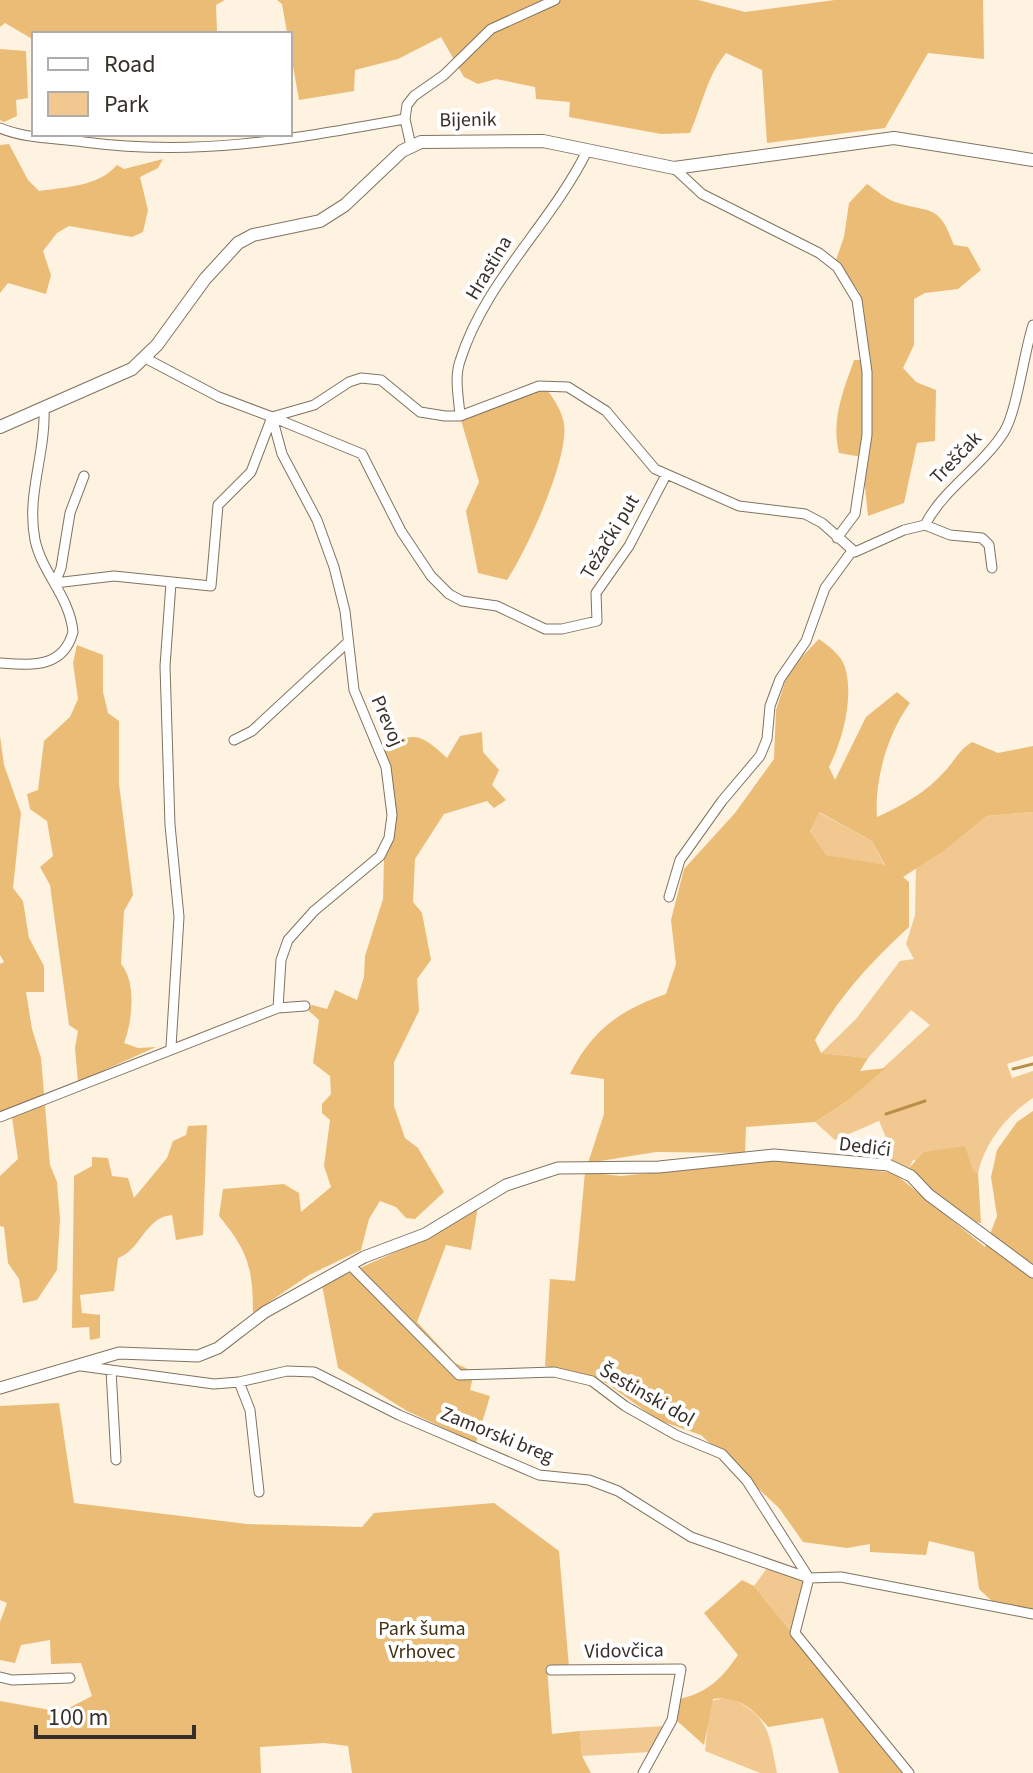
<svg xmlns="http://www.w3.org/2000/svg" width="1033" height="1773" font-family="'Source Sans 3',sans-serif">
	<rect width="100%" height="100%" fill="#fef2e0"/>
	<path fill="#f1c990" d="M818,812L872,841L885,866L825,855L810,833Z
		M1033,812V1056L1007,1064L1012,1078L1033,1071V1098C1007,1115 985,1142 978,1173L913,1160L909,1168L884,1158L887,1140L879,1121L835,1140L815,1122L846,1102L930,1025L911,1010L868,1058L821,1053L856,1019L900,961L914,959L906,944L915,915L916,866L949,847L987,816Z
		M767,1568L804,1580L791,1632L754,1586Z
		M730,1697C769,1717 769,1732 777,1773H760L705,1751L710,1701Z
		M666,1726L650,1752L582,1756L580,1731Z"/>
	<path fill="#ebbc76" fill-rule="evenodd" d="M0,0H225L216,5L217,31L212,34H34V40L5,23L0,27Z
		M277,0H698L745,12L835,0H983L984,59L928,53L885,128L767,143L762,70L726,53C707,76 702,105 690,133L661,134L569,117L570,102L536,99L535,87L496,79L478,84L464,77L441,37L398,59L355,70L354,91L299,100L282,4Z
		M0,49L26,51L28,98L16,100L17,116L4,122L0,120Z
		M9,144L28,180L39,191C65,187 98,187 117,165L124,169L163,159L158,168L140,177L148,210L143,232L132,237L69,226L57,233L43,251L51,275L46,294L8,283L0,293V145Z
		M867,184C876,190 886,199 895,202C931,214 938,202 954,245L968,247L981,270L958,289L925,293L914,299V345L903,368L916,382L936,390L935,441L917,443L904,503L868,516L862,457L839,453C831,419 843,392 854,360H871L859,292L836,260L844,237L849,203Z
		M535,390L548,391C555,401 562,411 564,424C569,459 527,550 507,580L478,573L466,511L479,482L461,420Z
		M819,639C829,646 841,655 845,667C854,698 843,739 829,767L835,780L866,717L897,692L910,703C888,733 874,780 877,817C903,805 927,792 946,770C956,759 958,751 972,742L998,753L1033,746V812L987,816L949,847L903,877L909,882V927C872,961 839,996 815,1040L821,1053L868,1058L860,1071L886,1068L846,1102L815,1122L746,1127L745,1153L656,1152L588,1163L604,1114V1079L570,1074C592,1030 620,1010 666,994L676,964L671,920L684,869L735,813L774,759L776,710L789,670ZM819,812L872,841L885,865L826,855L810,832Z
		M77,645L103,655V692L108,713L119,721V784L133,895L124,911L121,964C137,982 132,1023 124,1043L138,1048L156,1047L78,1082L75,1048L78,1031L69,1025L50,885L40,867L53,856L47,821L30,809L27,794L38,790L44,741L70,717L78,699L73,663Z
		M482,732L483,752L499,770L492,785L506,800L494,808L487,801L444,814L415,859L413,902L422,913L431,960L417,979L419,1011L394,1062V1106L405,1138L418,1148L444,1192L415,1219L406,1218L396,1207L380,1201L369,1219L361,1250L309,1275L253,1313C253,1268 248,1251 219,1216L223,1189L284,1184L299,1193L301,1212L331,1187L324,1166L330,1120L322,1113V1104L331,1094L330,1076L313,1063L319,1020L308,1010L312,1005L327,1009L335,990L357,1000L364,977L365,956L383,899L384,859L395,833L391,775L383,747C415,731 421,734 447,758L460,736Z
		M0,736L4,765L21,813L13,888L23,901L29,938L44,966V992H26L32,1029L41,1058L50,1165L57,1182L60,1219L57,1270L37,1300L23,1303L19,1279L8,1263L4,1227L0,1226V1176L18,1159L12,1117L0,1120V964L4,962L0,955Z
		M1033,1111V1611L994,1603L979,1589L974,1552L929,1541L926,1555L870,1552V1544L847,1548L803,1542L779,1508L701,1435L658,1420L606,1383L545,1366L550,1279L575,1281L585,1172L621,1176L782,1159L894,1173L985,1247L997,1216L991,1177L997,1150L1017,1122Z
		M207,1125L203,1235L176,1240L172,1215C145,1217 141,1250 118,1258L114,1291L80,1295L82,1313L100,1315V1338L90,1340L89,1327L72,1328L74,1176L92,1166V1157L108,1158L112,1176L128,1178L134,1198L167,1158L173,1141L186,1135L188,1126Z
		M965,1146L973,1171L978,1173L981,1223C960,1223 924,1183 909,1168L924,1152Z
		M478,1206L471,1250L446,1245L417,1322L455,1363L474,1372L470,1390L490,1396L476,1443L407,1411L338,1368L322,1285L429,1237Z
		M59,1403L74,1503L247,1524L362,1527L374,1513L494,1503L559,1551L569,1667H547L552,1734L580,1731L582,1756L591,1773H352L348,1746L324,1743L260,1747L261,1773H0V1701L61,1712L92,1696L81,1663L51,1664L50,1640L21,1645L15,1663L0,1660V1622L7,1603L0,1600V1406Z
		M742,1580L754,1586L905,1773H839L823,1718L768,1727C752,1708 739,1696 713,1699L704,1745L675,1719L679,1699C708,1693 722,1678 738,1655L704,1613Z"/>
	<g fill="none" stroke-linecap="round" stroke-linejoin="round">
		<path stroke="#bb8e48" stroke-width="3" d="M1013,1069L1033,1064
			M886,1114L925,1101"/>
		<g stroke="#817360" stroke-width="11">
			<path id="minor" d="M405,119L407,105L414,96L444,75L491,29L555,0
				M0,128C26,139 56,138 84,142C199,157 293,139 405,119L411,146
				M674,168L702,194L819,253L837,267L857,300L867,372V435L855,514L837,538
				M460,416C459,399 454,378 460,361C485,281 551,224 587,151
				M272,417L314,405L349,382L361,378L381,380L420,412L445,416H460L539,386L568,387L606,411L655,469L739,506L805,514L822,523L855,552L904,530L925,525
				M272,417L362,454L401,531L431,576L449,594L462,601L497,606L545,629H562L597,621L596,593L629,546L666,475
				M992,568L989,545L982,538L950,535L925,525C944,488 981,468 1004,432C1017,411 1024,352 1033,325
				M55,583L114,576L211,586L218,505L251,472L272,417
				M55,583L61,568L70,513L84,476
				M0,663C31,665 63,669 73,632C70,597 42,573 35,540C26,495 46,453 44,409
				M234,740L252,731L348,642
				M669,897L680,860L722,801L760,756L767,739L770,706L780,679L806,641L825,588L852,551
				M278,1008L305,1006
				M171,1047L179,917L170,825L165,666L171,583
				M0,1117L278,1008L281,960L288,940L314,911L380,856L389,838L392,815L386,767L354,690L345,611L334,567L317,520L282,454L272,417L219,397L145,358
				M350,1265L459,1375L554,1372L592,1381L625,1406L676,1435L722,1454L747,1481L809,1578L795,1633L909,1773
				M81,1366L214,1384L239,1382L287,1371L314,1372L399,1415L539,1475L589,1480L618,1491L691,1537L809,1578L841,1577L1033,1614
				M111,1370L116,1460
				M239,1382L250,1410L259,1492
				M551,1670L681,1669L672,1720L643,1773
				M0,1677L12,1680L70,1678"/>
		</g>
		<g stroke="#817360" stroke-width="13">
			<path id="tertiary" d="M0,1388L119,1353L198,1356L218,1348L265,1312L364,1257L425,1234L506,1185L558,1168L659,1167L774,1155L888,1165L911,1176L929,1195L1033,1272"/>
		</g>
		<g stroke="#817360" stroke-width="14">
			<path id="secondary" d="M0,427L132,369L157,345L205,279L238,243L253,235L320,221L345,205L402,151L421,142L543,141L674,168L894,138L1033,160"/>
		</g>
		<use href="#minor" stroke="#fff" stroke-width="9"/>
		<use href="#tertiary" stroke="#fff" stroke-width="11"/>
		<use href="#secondary" stroke="#fff" stroke-width="12"/>
	</g>
	<g text-anchor="middle" dominant-baseline="central" stroke-width="8" stroke-linejoin="round" paint-order="stroke">
		<g font-size="20" fill="#363028" stroke="#fff">
			<text transform="translate(468 120) rotate(-1)">Bijenik</text>
			<text transform="translate(489 268) rotate(-59)">Hrastina</text>
			<text transform="translate(956 458) rotate(-46)">Treščak</text>
			<text transform="translate(610 537) rotate(-59)">Težački put</text>
			<text transform="translate(387 721) rotate(67)">Prevoj</text>
			<text transform="translate(865 1147) rotate(7)">Dedići</text>
			<text transform="translate(647 1395) rotate(30)">Šestinski dol</text>
			<text transform="translate(497 1435) rotate(22)">Zamorski breg</text>
			<text transform="translate(624 1651) rotate(-1)">Vidovčica</text>
		</g>
		<g font-size="20" fill="#453112" stroke="#fff">
			<text x="422" y="1629">Park šuma<tspan x="422" dy="23">Vrhovec</tspan></text>
		</g>
	</g>
	<rect x="32" y="32" width="260" height="104" fill="#ffffff" stroke="#afaca9" stroke-width="2"/>
	<rect x="48" y="58" width="40" height="12" fill="#ffffff" stroke="#afaca9" stroke-width="2"/>
	<text x="104" y="72" font-size="24" fill="#363028">Road</text>
	<rect x="48" y="92" width="40" height="24" fill="#f1c990" stroke="#afaca9" stroke-width="2"/>
	<text x="104" y="112" font-size="24" fill="#363028">Park</text>
	<path d="M36 1725v12h158v-12" fill="none" stroke="#363028" stroke-width="4"/>
	<text x="48" y="1725" font-size="24" fill="#363028" stroke="#ffffff" stroke-width="6" paint-order="stroke">100 m</text>
</svg>
